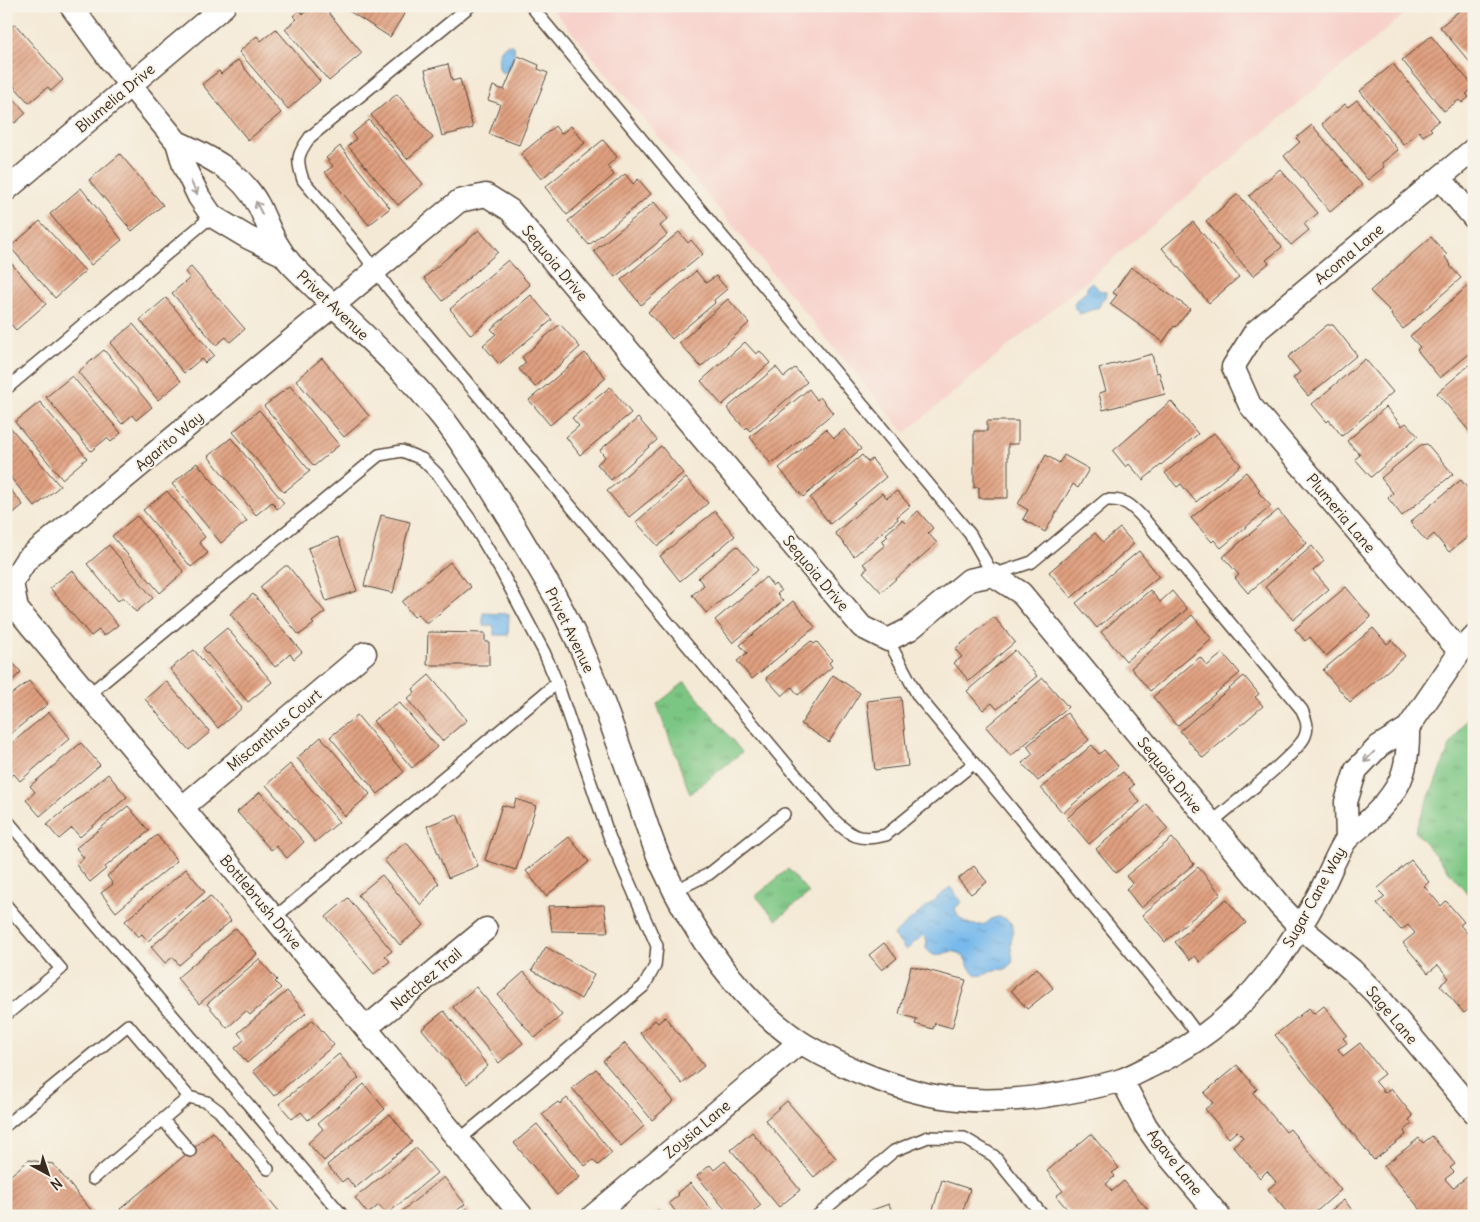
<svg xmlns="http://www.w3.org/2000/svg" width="1480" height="1222" font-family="Delius,sans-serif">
	<defs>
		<pattern id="grass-tufts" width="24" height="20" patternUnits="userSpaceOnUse" patternTransform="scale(1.25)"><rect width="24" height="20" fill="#7cc683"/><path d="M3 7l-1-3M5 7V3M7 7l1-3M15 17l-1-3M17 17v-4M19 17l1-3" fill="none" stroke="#67a16b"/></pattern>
		<pattern id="water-ripples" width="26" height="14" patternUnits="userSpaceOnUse" patternTransform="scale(1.25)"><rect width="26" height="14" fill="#77b9ec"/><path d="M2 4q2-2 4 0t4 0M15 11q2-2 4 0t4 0" fill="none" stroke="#6397bf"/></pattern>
		<pattern id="building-hatch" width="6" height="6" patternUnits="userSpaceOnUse" patternTransform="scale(1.25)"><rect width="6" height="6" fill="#e0a080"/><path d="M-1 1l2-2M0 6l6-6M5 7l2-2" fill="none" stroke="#b78368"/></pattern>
	</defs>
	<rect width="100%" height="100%" fill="#f7f3e8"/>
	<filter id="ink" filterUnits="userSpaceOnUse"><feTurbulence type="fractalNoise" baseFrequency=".02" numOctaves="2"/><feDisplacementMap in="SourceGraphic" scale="10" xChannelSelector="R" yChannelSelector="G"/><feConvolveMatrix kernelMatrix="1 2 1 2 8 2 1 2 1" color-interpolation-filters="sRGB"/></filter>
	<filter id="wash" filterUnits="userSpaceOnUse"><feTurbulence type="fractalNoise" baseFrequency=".0096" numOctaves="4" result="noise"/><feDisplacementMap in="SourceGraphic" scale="20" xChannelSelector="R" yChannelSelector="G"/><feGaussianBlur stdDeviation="1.12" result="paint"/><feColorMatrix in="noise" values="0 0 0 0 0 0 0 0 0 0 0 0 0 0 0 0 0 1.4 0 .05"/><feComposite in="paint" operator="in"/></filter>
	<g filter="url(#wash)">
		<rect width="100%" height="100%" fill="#f4e9d5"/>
		<path fill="#f7d0ca" d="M550,6H1414L905,433Z"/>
		<path fill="url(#grass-tufts)" stroke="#5c7850" d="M685,682L742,752L690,794L657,704Z
			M1474,707V901L1415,831L1450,746Z
			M788,869L809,893L776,920L756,896Z"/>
		<path fill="url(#water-ripples)" stroke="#597285" d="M508,44L514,46C516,51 512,62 510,68L504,73L500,71C497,61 498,50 508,44Z
			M1092,282L1099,290L1106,292L1105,297L1101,302L1099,307L1080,314C1067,302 1079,299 1087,291V286Z
			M483,613L509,614L508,635H494V626H483Z
			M950,887L962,902L955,908C957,921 972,928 985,924C988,923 990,919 994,918C1001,915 1010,919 1013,927C1015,932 1012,936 1011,942C1009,951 1019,963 1005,969C1001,970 997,969 994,970C989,972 985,976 979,975C966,973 969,954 956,952C942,949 938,964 926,948L927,940L923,935L906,950L893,935Z"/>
		<g id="blocks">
			<path fill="url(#building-hatch)" d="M313,6H323L362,53L329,81L285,29L297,19L293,16L300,10L303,14Z
				M341,6H409L390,37Z
				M1465,6H1474V67L1440,27Z
				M15,24L63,80L51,91L48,87L29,103L6,77V31Z
				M276,29L320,81L288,109L239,52L257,36L261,41Z
				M1431,36L1474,87L1466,94L1469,97L1462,103L1459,100L1444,111L1402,60Z
				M518,56L539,65L538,69L548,73L519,145L489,134L500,104L488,100L493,86L504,90Z
				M238,60L281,113L248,140L202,84L219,71L221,74Z
				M448,64L452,81L460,79L473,128L442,136L425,70Z
				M1393,64L1439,120L1430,128L1432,130L1423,136L1419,131L1404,145L1360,91Z
				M6,89L26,113L15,123L11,119L6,123Z
				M397,94L433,138L407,159L371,115Z
				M1357,100L1398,150L1382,163L1384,167L1368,180L1322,124L1345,104L1348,107Z
				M369,120L423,184L398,205L348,146L356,139L352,134Z
				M1312,125L1362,185L1330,212L1284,156L1300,142L1296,138Z
				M555,126L561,134L571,126L585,143L541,179L521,154Z
				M603,140L617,157L607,166L614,175L567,215L545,187Z
				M340,146L390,208L369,225L325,172L333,166L326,158Z
				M120,154L163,205L132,231L89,180Z
				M1280,169L1318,213L1304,224L1309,230L1291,245L1249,196Z
				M625,174L633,184L638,179L651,194L589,245L568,221Z
				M81,188L122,240L91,265L50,214Z
				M1238,194L1282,247L1266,260L1269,263L1253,276L1206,221Z
				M654,202L668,219L660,226L667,235L615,277L594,251Z
				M40,221L85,271L55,298L10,247Z
				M1193,222L1239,277L1209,303L1162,248Z
				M479,230L498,252L443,301L424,278Z
				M679,232L688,243L691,240L703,254L641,305L621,280Z
				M1431,237L1447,255L1445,257L1451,265L1450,266L1461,278L1403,329L1391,315L1392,313L1370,291Z
				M6,257L46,304L16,330L6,319Z
				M508,260L530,285L471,335L450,309Z
				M191,267L245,329L230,342L226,337L216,345L172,293L190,278L185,272Z
				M1131,267L1190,309L1176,327L1174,326L1163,342L1110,304L1117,295L1113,293Z
				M696,271L706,283L716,276L727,289L714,300L715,303L672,339L648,312Z
				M1469,285L1474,291V312L1472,310L1468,313L1474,320V350L1440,378L1417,350L1420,347L1410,336Z
				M531,295L552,320L499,364L483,345L496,334L491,329Z
				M166,298L214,355L205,363L201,359L184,373L140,320Z
				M728,299L749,323L701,367L679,343Z
				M133,324L181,381L158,400L110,343Z
				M560,324L580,347L535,387L519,369L526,363L522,357Z
				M1327,325H1333L1357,355L1308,396L1293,378L1300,372L1288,357Z
				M745,342L756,354L760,351L770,363L722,405L701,381Z
				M104,350L152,407L136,420L132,415L122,424L78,372Z
				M585,353L606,378L550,425L529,400Z
				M1152,354L1156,373L1159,372L1165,394L1103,410L1099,393L1106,391L1099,368Z
				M322,358L369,416L344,437L296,380Z
				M1365,359L1393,392L1342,436L1329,420L1327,422L1312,404Z
				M1474,361V428L1470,432L1437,393Z
				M776,367L784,377L795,368L807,382L750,431L747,427L745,429L727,408Z
				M72,376L121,433L111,442L107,438L91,451L46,397Z
				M290,386L339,445L314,466L264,406Z
				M610,387L631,413L580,455L566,437L579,426L572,418Z
				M809,389L817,400L820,397L833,413L771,464L750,437Z
				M1171,401L1198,434L1143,480L1129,464L1126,467L1113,451Z
				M40,402L87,458L62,479L15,422Z
				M1386,407L1402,426L1406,423L1418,436L1371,477L1355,459L1360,455L1347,441Z
				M259,410L310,471L284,492L233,432Z
				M638,418L657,440L611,480L597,464L605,457L600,450Z
				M987,421H1018V444H1008V498H979V487L974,488V431H987Z
				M10,427L60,486L35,507L6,472V430Z
				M826,429L834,438L845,429L861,449L803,497L779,468Z
				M1214,433L1241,465L1196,502L1181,484L1177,487L1165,473Z
				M231,438L284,503L277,509L272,502L256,515L208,456Z
				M1427,444L1453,474L1402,516L1388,498L1393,493L1381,478L1421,445Z
				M661,446L683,473L629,517L607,491Z
				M862,455L868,462L872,459L886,477L830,524L810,498Z
				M1046,455L1059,463L1064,455L1089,469L1078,488L1073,484L1045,532L1023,519L1028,510L1018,504Z
				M197,463L247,521L221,543L172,484Z
				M1246,472L1260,490L1258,492L1271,506L1221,548L1214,540L1212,542L1191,518Z
				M686,478L708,503L658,546L636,522Z
				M1461,480L1474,496V532L1449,552L1434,534L1426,541L1410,522Z
				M6,484L23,505L6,519Z
				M167,491L205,537L199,542L208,553L191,567L143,510Z
				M897,491L910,506L897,517L898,519L854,556L835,533L882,493L887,498Z
				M1278,510L1307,543L1248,593L1235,578L1239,575L1223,557Z
				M715,511L735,536L680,581L660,556Z
				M918,511L933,528L928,533L937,543L881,592L863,572L868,568L863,564L885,545L882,541L888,536L886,534L902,520L905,523Z
				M381,515L410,522L393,593L364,586Z
				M137,516L184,572L160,593L112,536Z
				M1120,528L1134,544L1071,598L1049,572L1095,533L1103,542Z
				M338,537L357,591L326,601L308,548Z
				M109,545L153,598L136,612L123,597L118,601L87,564Z
				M737,546L758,570L706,613L692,595L704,585L698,578Z
				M1312,546L1324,561L1313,571L1329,589L1293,620L1265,587Z
				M1139,551L1159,576L1097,628L1076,603Z
				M450,562L471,587L427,624L418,614L414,617L402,602Z
				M285,566H288L325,612L312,622L314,624L299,635L260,587Z
				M72,570L118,625L104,636L99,630L91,636L50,588Z
				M766,577L773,586L775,584L781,591L777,594L783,601L733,643L715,620Z
				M1346,587L1371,617L1326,656L1310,637L1305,641L1295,629Z
				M1150,590L1160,602L1172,591L1187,609L1126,661L1101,632Z
				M253,594L302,652L294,659L290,654L275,667L230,614Z
				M793,601L815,627L752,679L737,661L747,653L740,645Z
				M1192,615L1212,639L1150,691L1131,668Z
				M994,617L1015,642L969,681L954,663L962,657L955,649Z
				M227,628L272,682L248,702L203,648Z
				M1373,628L1387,644L1392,640L1405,656L1350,702L1323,670Z
				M428,632L485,633V642H489V665H427Z
				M811,641L814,644L817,642L832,660L829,663L832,667L798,695L792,687L782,696L766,678Z
				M194,650L242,708L218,728L170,669Z
				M1015,650L1037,676L997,709L992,703L983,710L967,691Z
				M1223,653L1240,673L1177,726L1153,697L1200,657L1207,666Z
				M6,655L21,672L6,686Z
				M429,675L467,720L442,741L407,699L415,692L413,689Z
				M833,675L860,693L829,742L801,724Z
				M1244,676L1259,694L1255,697L1263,706L1203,758L1180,731Z
				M1043,678L1068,707L1011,756L986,727Z
				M29,681L48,704L6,737V699Z
				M166,681L210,732L189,750L145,699Z
				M901,697L908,766L875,770L867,701Z
				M399,702L437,747L412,768L373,721Z
				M49,712L70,738L20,781L14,774L6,780V748Z
				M1067,713L1089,740L1038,781L1022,763L1033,754L1027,746Z
				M357,715L404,772L378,794L330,737Z
				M321,737L370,794L345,816L297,758Z
				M81,743L100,765L40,816L26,800L35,792L30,786Z
				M1092,745L1099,754L1104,750L1118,766L1063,813L1041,788Z
				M290,764L339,822L315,842L266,785Z
				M1123,772L1134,785L1129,789L1140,802L1089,844L1067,818Z
				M108,774L127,797L80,837L72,828L59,839L47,825Z
				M260,792L304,842L287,858L276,846L271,850L237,812Z
				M516,799L536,806L516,870L485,860L502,805L513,808Z
				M1147,805L1168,829L1116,873L1096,849Z
				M128,806L149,831L105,867L106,869L90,882L76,865L84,858L76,848Z
				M457,814L478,866L448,878L427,826Z
				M157,835L177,861L116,912L101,893L113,884L107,876Z
				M569,837L589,862L546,896L526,871Z
				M1172,838L1194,864L1141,908L1126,889L1132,883L1126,876Z
				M406,842L439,883L421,905L384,860Z
				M1411,860L1429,882L1424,886L1441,906L1446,901L1464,922L1460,925L1474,941V1005L1464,1013L1440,985L1449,978L1438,965L1428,973L1403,943L1415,933L1408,925L1401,930L1377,903L1385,897L1377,889Z
				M974,866L987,882L971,894L958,879Z
				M1198,867L1221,894L1165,942L1142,915Z
				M186,869L205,892L148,941L142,934L138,937L125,921Z
				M382,875L424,925L400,945L358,895Z
				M210,896L231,921L179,965L173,957L165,963L151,947Z
				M348,898L392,951L385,956L390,961L374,974L326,917Z
				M1226,899L1246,923L1200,962L1195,956L1190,960L1175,942Z
				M604,905L608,932L552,931L548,906Z
				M236,928L257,954L199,1004L177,978Z
				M884,943L897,958L882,970L869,955Z
				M546,947L594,975L581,999L532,970Z
				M259,959L277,980L275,982L281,988L250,1015L246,1011L227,1028L207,1004Z
				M911,966L966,980L952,1028L935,1023L933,1029L915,1024L917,1019L899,1014Z
				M1037,968L1053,988L1027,1009L1011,990Z
				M524,972L562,1015L535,1038L498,995Z
				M476,987L523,1043L499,1063L453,1007Z
				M287,991L306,1013L247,1063L235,1048L244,1040L238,1033Z
				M1324,1006L1347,1035L1343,1038L1347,1043L1338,1049L1343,1056L1360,1043L1384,1074L1375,1081L1385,1093L1391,1088L1413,1116L1409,1120L1412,1124L1404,1131L1406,1135L1374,1160L1275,1035L1309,1008L1314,1014Z
				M444,1011L488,1066L467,1084L422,1029Z
				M665,1017L704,1066L682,1084L640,1033L655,1020L658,1023Z
				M313,1020L334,1045L274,1096L253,1071Z
				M625,1043L674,1101L652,1120L603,1061Z
				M339,1054L359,1078L308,1120L301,1112L292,1119L279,1104Z
				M1237,1065L1257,1089L1253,1093L1286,1132L1290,1129L1341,1190L1311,1216H1307L1302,1211L1297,1216H1290L1268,1189L1276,1182L1267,1171L1260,1178L1233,1146L1243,1137L1237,1131L1229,1138L1205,1109L1213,1103L1204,1093Z
				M596,1069L644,1126L621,1146L572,1088Z
				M364,1084L385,1109L324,1161L308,1143L323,1129L318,1123Z
				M567,1098L612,1153L598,1165L593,1160L585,1166L542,1114L558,1102L560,1104Z
				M787,1101L836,1158L814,1177L765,1120Z
				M390,1114L412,1142L355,1188L347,1178L342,1182L327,1165Z
				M537,1124L580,1177L557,1195L514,1143Z
				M213,1132L283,1216H126L120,1209Z
				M752,1132L800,1190L779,1207L731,1150Z
				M1091,1134L1119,1168L1112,1173L1115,1176L1106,1184L1112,1191L1124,1181L1149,1211L1144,1216H1073L1056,1196L1063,1191L1047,1171Z
				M1432,1136L1455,1164L1450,1168L1454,1172L1445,1179L1453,1188L1467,1177L1474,1185V1216H1426L1384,1166L1419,1138L1423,1143Z
				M416,1148L437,1173L387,1214L379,1205L368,1214L355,1198Z
				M29,1160L53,1164L96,1216H6V1179Z
				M725,1161L761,1205L754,1211L757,1216H731L697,1176L710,1165L714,1170Z
				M444,1177L465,1204L450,1216H396Z
				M942,1180L970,1189L961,1216H931Z
				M690,1183L717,1216H679L669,1203L679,1195L677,1193Z
				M1344,1200L1357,1216H1324Z
				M889,1204L894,1216H862L861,1214Z
				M467,1208L474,1216H458Z
				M659,1210L664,1216H652Z"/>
		</g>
	</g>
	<g filter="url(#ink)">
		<use href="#blocks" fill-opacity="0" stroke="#574739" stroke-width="1"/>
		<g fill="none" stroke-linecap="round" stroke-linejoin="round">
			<g stroke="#574739" stroke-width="14">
				<path id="lane" d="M470,6L310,137C297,155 296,159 303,180L361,250L389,289L831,817C850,836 859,842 886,835L973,764
					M531,6L970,534L993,575L1032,562L1106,500C1126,499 1131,505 1144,519L1302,710C1306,720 1309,726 1305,736C1299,753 1228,808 1210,824
					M6,389L212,216
					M888,640L918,696L1183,1015L1200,1038
					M88,695L379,455L402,451L422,459L439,476L470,519L501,571L544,652L557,683L609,836L657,946L655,966L644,986L460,1139
					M6,819L343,1216
					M674,891L709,874L784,814
					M6,905L61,969L6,1015
					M274,918L557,683
					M163,1120L190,1151
					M6,1125L128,1025L189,1097L207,1102L219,1111L268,1169
					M93,1179L189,1097
					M817,1216L894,1151L928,1137L964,1138L994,1156L1043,1216"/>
			</g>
			<g stroke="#574739" stroke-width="25">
				<path id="street" d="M71,6L113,64L177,142L184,166L199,197L212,216L247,237L280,253
					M177,142C210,157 241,172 259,206C269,227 275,247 292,265C341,315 397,361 441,416C455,433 467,453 480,471C506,512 531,554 555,596C591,661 614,732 639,802C646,823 653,845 662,865C692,932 742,1005 805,1045C827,1058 850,1069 874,1078C902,1088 929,1097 958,1099C987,1102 1017,1100 1045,1096C1070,1092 1097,1088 1121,1080C1130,1077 1139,1072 1147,1068C1194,1046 1236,1015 1268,973C1288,947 1305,921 1320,892C1328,877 1337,853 1346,840C1352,833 1361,827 1368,821C1400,791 1409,772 1408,728
					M1440,178L1474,218
					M6,190L224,6
					M1460,652L1250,405L1233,367L1255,332L1474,149
					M183,807L365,653
					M1347,839L1346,802L1356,770L1379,746L1408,728L1460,652L1474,637
					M366,1028L486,929
					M1122,1080L1146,1126L1160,1146L1219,1216
					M522,1216L17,609L12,582L26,560L459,201L486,195L510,210L862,627L888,640L910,629L969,580L993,575L1021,593L1280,906L1301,928L1352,970L1376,994L1474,1112
					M593,1216L800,1042"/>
			</g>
			<use href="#lane" stroke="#fff" stroke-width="11"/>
			<use href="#street" stroke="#fff" stroke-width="22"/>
		</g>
		<defs><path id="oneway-shaft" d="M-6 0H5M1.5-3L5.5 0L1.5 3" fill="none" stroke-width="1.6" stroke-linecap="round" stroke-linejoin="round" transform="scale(1.25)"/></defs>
		<g stroke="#a79f9a">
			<use href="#oneway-shaft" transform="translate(194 188) rotate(65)"/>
			<use href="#oneway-shaft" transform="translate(259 208) rotate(-116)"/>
			<use href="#oneway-shaft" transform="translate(1369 757) rotate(134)"/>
		</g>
	</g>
	<g text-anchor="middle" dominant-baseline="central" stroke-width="4" stroke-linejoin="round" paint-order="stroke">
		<g font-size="15" fill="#3b2a1e" stroke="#f7f3e8">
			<text transform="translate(115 98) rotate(-40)">Blumelia Drive</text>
			<text transform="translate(1349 254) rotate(-40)">Acoma Lane</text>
			<text transform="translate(555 263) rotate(50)">Sequoia Drive</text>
			<text transform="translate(333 305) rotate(44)">Privet Avenue</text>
			<text transform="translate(169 441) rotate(-40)">Agarito Way</text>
			<text transform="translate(1341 513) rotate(50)">Plumeria Lane</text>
			<text transform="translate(816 573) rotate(50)">Sequoia Drive</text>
			<text transform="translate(570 630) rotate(64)">Privet Avenue</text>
			<text transform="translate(274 730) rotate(-40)">Miscanthus Court</text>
			<text transform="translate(1170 775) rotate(51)">Sequoia Drive</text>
			<text transform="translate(1314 897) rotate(-61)">Sugar Cane Way</text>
			<text transform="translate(261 902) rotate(50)">Bottlebrush Drive</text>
			<text transform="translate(426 979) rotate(-40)">Natchez Trail</text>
			<text transform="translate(1392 1015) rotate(50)">Sage Lane</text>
			<text transform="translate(697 1129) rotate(-40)">Zoysia Lane</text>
			<text transform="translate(1175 1162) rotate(52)">Agave Lane</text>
		</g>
	</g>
	<rect width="1480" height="1222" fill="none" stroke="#f7f3e8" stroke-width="25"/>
	<g transform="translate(48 1174) rotate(140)" stroke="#f7f3e8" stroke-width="4" paint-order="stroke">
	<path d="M0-4L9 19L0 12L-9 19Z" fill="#3b2a1e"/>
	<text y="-8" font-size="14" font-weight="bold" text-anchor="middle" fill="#3b2a1e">N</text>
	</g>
</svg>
